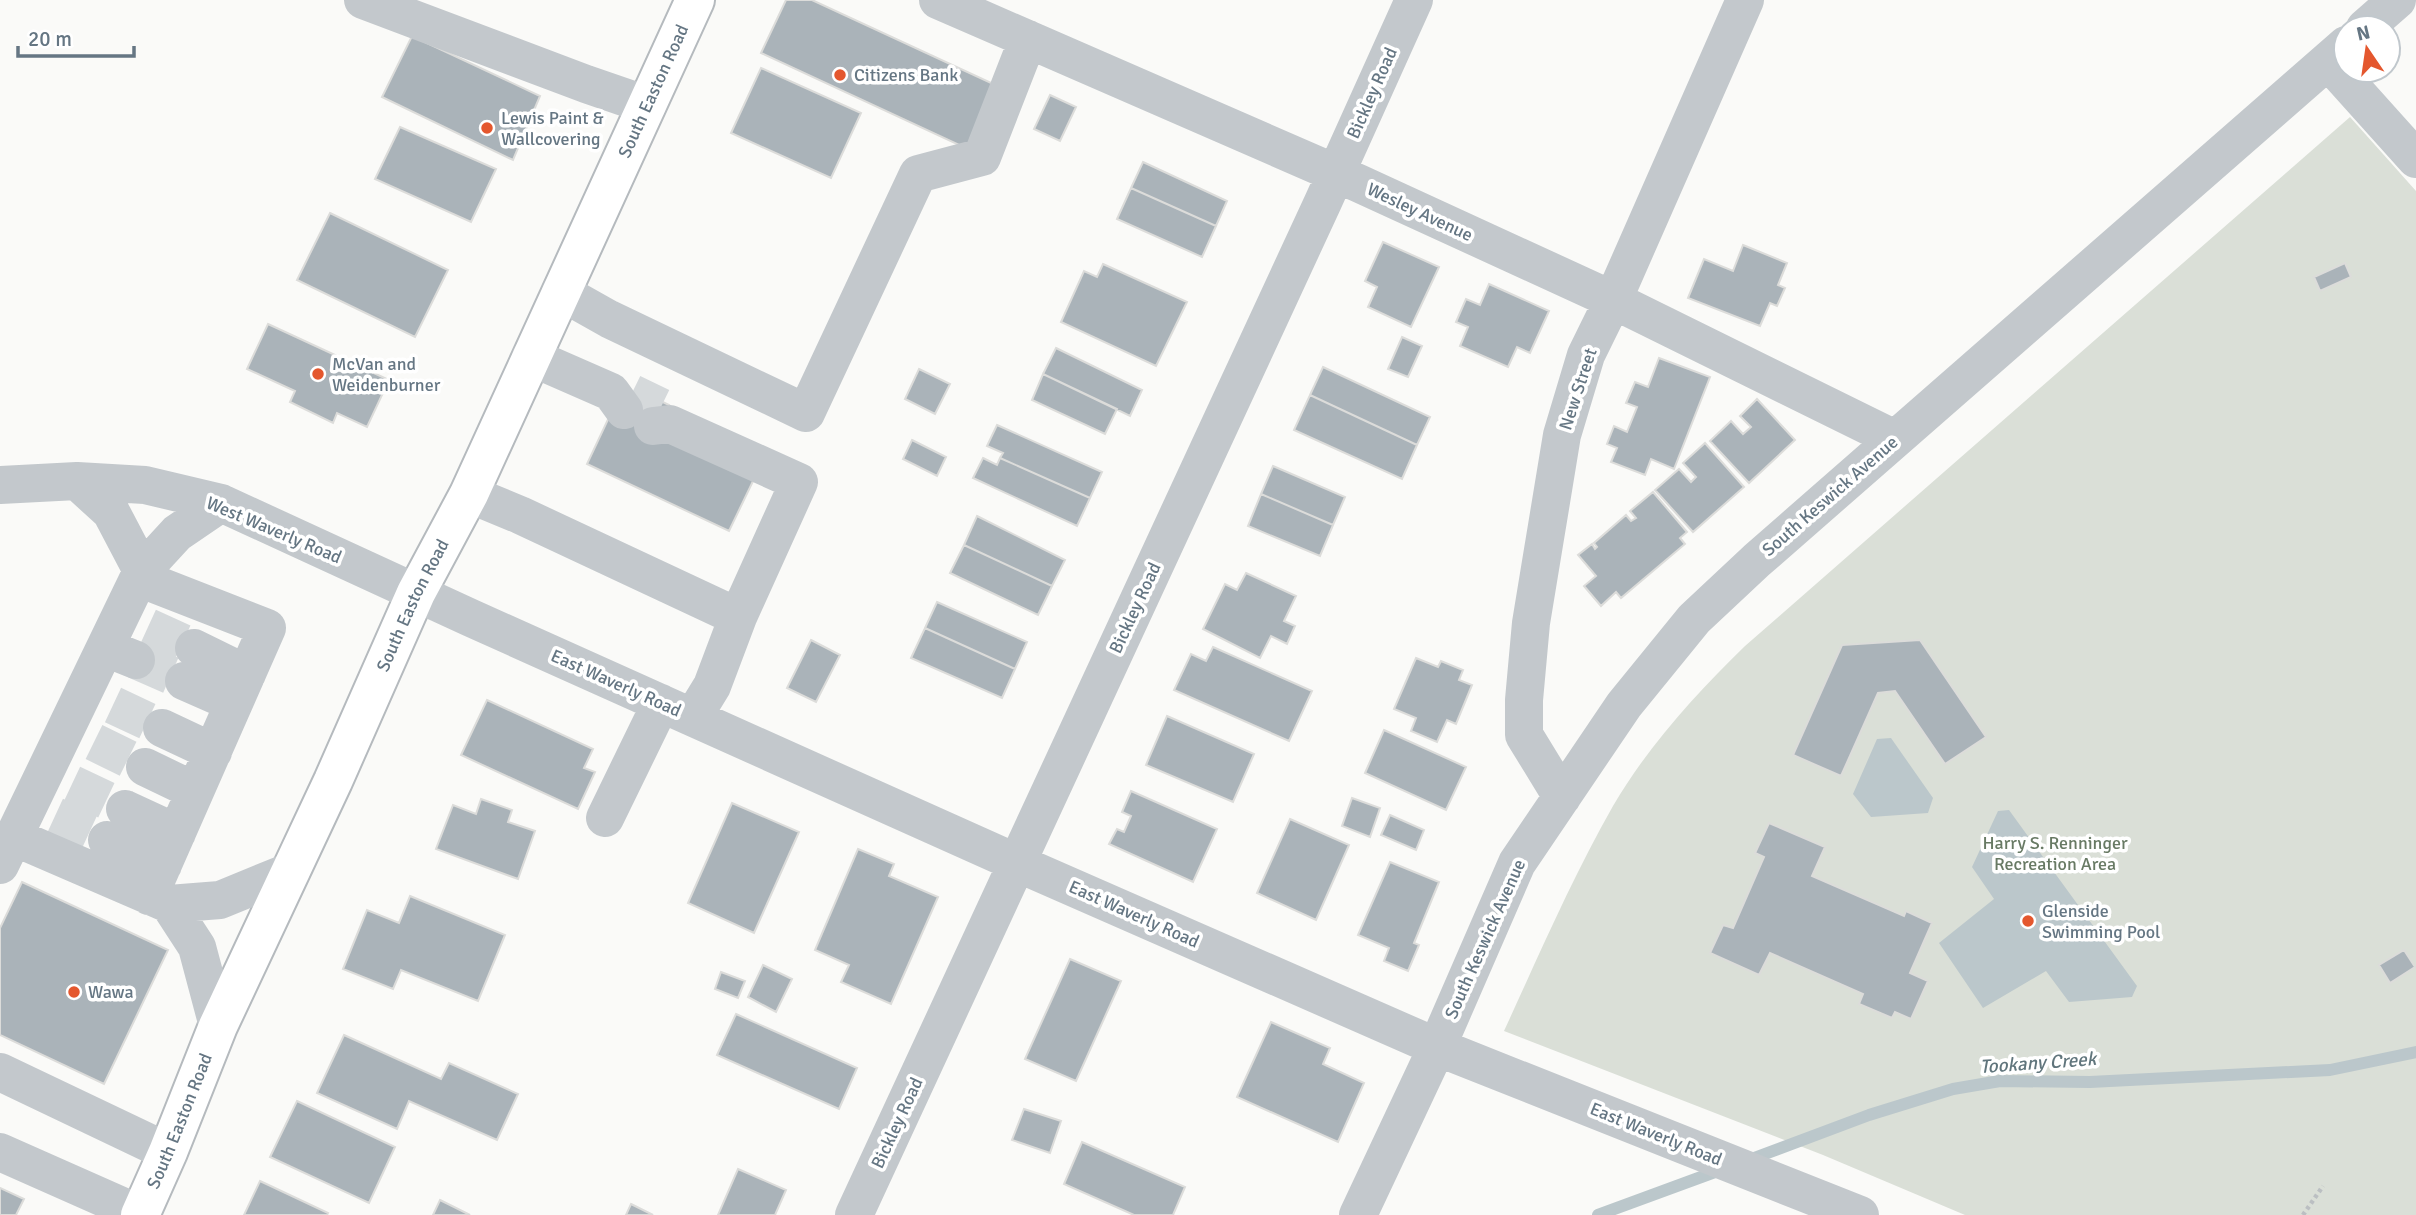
<svg xmlns="http://www.w3.org/2000/svg" width="2416" height="1215" font-family="Signika,sans-serif">
	<rect width="100%" height="100%" fill="#fafaf8"/>
	<path fill="#dadfd7" d="M2350,117L2416,191V1215H1965L1823,1155L1504,1031C1539,955 1572,878 1613,806C1648,746 1696,694 1745,646Z"/>
	<path fill="#bbc7cb" d="M1891,738L1933,798L1928,813L1871,817L1853,794L1877,739Z
		M2009,810L2137,986L2132,997L2069,1002L2046,971L1983,1008L1939,943L1994,899L1972,867L1998,811Z"/>
	<g fill="none" stroke-linecap="round" stroke-linejoin="round">
		<path stroke="#bbc7cb" stroke-width="12" d="M1746,1161L1869,1115L1953,1089L2000,1081L2090,1082L2330,1070L2416,1052
			M1598,1215L1723,1169"/>
	</g>
	<path fill="#aab3b9" stroke="#dcdcda" stroke-width="2" d="M786,0H812L1002,88L972,151L761,53Z
		M412,36L540,96L513,160L382,97Z
		M761,68L861,113L831,178L731,133Z
		M1050,95L1076,107L1060,141L1034,129Z
		M400,127L496,169L471,222L375,179Z
		M1143,162L1227,201L1216,226L1131,188Z
		M1131,188L1216,226L1202,257L1117,219Z
		M330,213L448,270L415,337L297,280Z
		M1383,242L1439,267L1411,327L1368,307L1377,287L1365,281Z
		M1743,245L1787,263L1778,285L1785,288L1777,306L1770,303L1760,326L1688,298L1704,259L1733,271Z
		M2345,263L2351,277L2320,291L2314,277Z
		M1103,264L1187,302L1156,366L1061,322L1084,271L1097,277Z
		M1489,284L1549,311L1530,353L1517,347L1508,367L1460,346L1468,327L1456,322L1466,299L1480,305Z
		M268,324L389,380L367,427L337,413L333,423L290,402L295,391L247,369Z
		M1402,337L1422,346L1408,377L1388,369Z
		M1056,348L1142,390L1130,416L1043,374Z
		M1659,358L1710,377L1674,469L1651,459L1645,475L1611,462L1617,448L1607,444L1614,426L1627,432L1637,407L1626,403L1635,382L1648,387Z
		M1323,367L1430,417L1417,445L1310,395Z
		M919,369L950,384L935,414L905,399Z
		M1043,374L1117,409L1105,434L1032,400Z
		M640,391L669,405L657,430L755,477L729,531L587,464L611,413L627,420Z
		M1310,395L1417,445L1402,479L1294,430Z
		M1757,399L1795,440L1749,483L1710,441L1731,421L1743,434L1751,427L1740,416Z
		M997,425L1102,472L1090,498L1000,458L1003,453L987,446Z
		M912,440L946,457L937,476L903,459Z
		M1705,443L1744,487L1693,532L1655,490L1679,469L1691,482L1696,477L1683,463Z
		M983,458L997,465L1000,458L1090,498L1077,526L973,478Z
		M1273,466L1345,497L1333,525L1261,494Z
		M1653,492L1687,532L1680,538L1685,544L1621,598L1616,592L1601,606L1584,586L1596,576L1578,555L1592,544L1595,549L1597,547L1594,543L1626,515L1631,521L1636,518L1630,511Z
		M1261,494L1333,525L1320,556L1248,526Z
		M977,516L1065,560L1052,586L964,545Z
		M964,545L1052,586L1038,615L950,573Z
		M1246,573L1296,596L1284,621L1295,626L1287,644L1271,636L1260,658L1203,629L1225,584L1237,590Z
		M937,602L1027,642L1015,669L925,628Z
		M925,628L1015,669L1002,698L911,658Z
		M811,640L840,655L816,702L787,688Z
		M1920,640L1986,737L1945,764L1895,691L1878,693L1841,776L1793,755L1842,645Z
		M1213,647L1312,691L1289,741L1174,690L1191,654L1206,661Z
		M1416,658L1438,667L1441,661L1463,670L1459,680L1472,685L1456,724L1447,720L1437,742L1411,731L1416,718L1394,709Z
		M487,700L593,749L584,768L595,772L578,809L461,755Z
		M1167,716L1254,754L1233,802L1146,765Z
		M1384,730L1466,767L1446,810L1365,773Z
		M1131,791L1217,829L1193,882L1109,844L1117,829L1124,832L1131,816L1122,812Z
		M1352,798L1380,808L1370,837L1342,826Z
		M481,799L512,810L508,822L535,831L518,879L436,849L453,805L476,814Z
		M732,803L799,832L754,933L688,903Z
		M1390,815L1424,830L1416,850L1381,835Z
		M1290,819L1349,845L1316,920L1257,893Z
		M1769,823L1825,847L1812,876L1904,916L1906,911L1932,923L1910,973L1928,981L1911,1019L1895,1012L1892,1018L1859,1004L1863,994L1770,953L1759,975L1710,953L1723,925L1733,928L1764,857L1755,853Z
		M858,849L894,864L889,876L938,897L891,1004L841,982L849,965L815,950Z
		M1390,862L1439,882L1414,943L1419,945L1408,971L1384,961L1389,948L1358,935Z
		M22,882L168,950L104,1084L0,1035V928Z
		M410,896L505,935L478,1001L401,970L393,989L343,969L367,910L399,923Z
		M2404,950L2415,967L2390,983L2379,965Z
		M1070,959L1121,981L1076,1081L1025,1059Z
		M763,965L792,979L776,1012L748,997Z
		M721,972L745,981L738,998L715,989Z
		M736,1014L857,1068L839,1109L717,1055Z
		M1271,1022L1330,1048L1323,1064L1364,1083L1338,1142L1237,1097Z
		M344,1035L441,1079L449,1063L518,1094L497,1140L409,1101L397,1129L317,1093Z
		M297,1101L395,1147L369,1203L270,1157Z
		M1024,1109L1061,1121L1050,1153L1012,1140Z
		M1082,1142L1185,1187L1173,1215H1134L1064,1184Z
		M738,1169L786,1190L775,1215H718Z
		M260,1181L328,1213L327,1215H244Z
		M0,1188L24,1199L16,1215H0Z
		M440,1200L470,1215H433Z
		M631,1204L653,1215H626Z"/>
	<g fill="none" stroke-linecap="round" stroke-linejoin="round">
		<path stroke="#d5d9db" stroke-width="38" stroke-dasharray="38 19" stroke-linecap="butt" d="M632,393L661,407
			M148,627L194,648
			M136,660L184,681
			M113,705L162,728
			M94,742L145,767
			M72,784L125,809
			M55,816L107,840"/>
		<g stroke="#b5babe" stroke-width="42">
			<g id="major">
				<path id="s1" d="M140,1215L168,1152L218,1026L333,781L416,593L469,494L695,0"/>
			</g>
		</g>
		<path stroke="#bbbfc2" stroke-width="4.5" stroke-dasharray="3.5 3.5" stroke-linecap="butt" d="M2303,1215L2323,1186"/>
		<path stroke="#c3c8cc" stroke-width="38" d="M363,0L586,84L647,105
			M938,0L1358,183L1613,300L1895,439
			M2365,28L2397,0
			M2328,61L2416,159
			M561,292L609,319L806,413L918,174L982,157L1028,39
			M531,357L611,392L624,410
			M77,481L111,512L142,571
			M0,485L77,481L145,485L221,503L471,618L1017,863L1437,1047L1860,1215
			M469,494L520,515L738,617L799,482L670,424L653,426
			M139,578L267,628L149,896
			M106,648L136,660
			M194,648L247,674
			M184,681L234,703
			M693,717L712,686L738,617
			M162,728L213,752
			M145,767L195,791
			M1562,797L1524,735V700L1531,623L1562,435L1586,355L1613,300L1745,0
			M125,809L177,833
			M605,818L661,703
			M14,837L169,904L220,900L291,871
			M107,840L163,865
			M0,865L142,571L177,533L221,503
			M169,904L197,947L218,1026
			M0,1072L168,1152
			M0,1152L140,1214
			M854,1215L1323,202L1414,0
			M1358,1215L1437,1047L1517,863L1624,705L1694,619L1757,560L2346,45"/>
		<use href="#major" stroke="#fff" stroke-width="38"/>
	</g>
	<g fill="#e4572e" stroke="#fff" stroke-width="2.5">
		<circle cx="840" cy="75" r="7"/>
		<circle cx="487" cy="128" r="7"/>
		<circle cx="318" cy="374" r="7"/>
		<circle cx="2028" cy="921" r="7"/>
		<circle cx="74" cy="992" r="7"/>
	</g>
	<g text-anchor="middle" dominant-baseline="central" stroke-width="7" stroke-linejoin="round" paint-order="stroke">
		<g font-size="18" fill="#657683" stroke="#fff" text-anchor="start">
			<text x="854" y="75">Citizens Bank</text>
			<text x="501" y="118">Lewis Paint &amp;<tspan x="501" dy="21">Wallcovering</tspan></text>
			<text x="332" y="364">McVan and<tspan x="332" dy="21">Weidenburner</tspan></text>
			<text x="2042" y="911">Glenside<tspan x="2042" dy="21">Swimming Pool</tspan></text>
			<text x="88" y="992">Wawa</text>
		</g>
		<g font-size="18" fill="#657683" stroke="#fff">
			<text stroke="none"><textPath href="#s1" startOffset="1236">South Easton Road</textPath></text>
			<text transform="translate(1372 93) rotate(-66)">Bickley Road</text>
			<text transform="translate(1420 212) rotate(25)">Wesley Avenue</text>
			<text transform="translate(1578 389) rotate(-72)">New Street</text>
			<text transform="translate(1830 496) rotate(-41)">South Keswick Avenue</text>
			<text transform="translate(274 530) rotate(23)">West Waverly Road</text>
			<text stroke="none"><textPath href="#s1" startOffset="668">South Easton Road</textPath></text>
			<text transform="translate(1135 608) rotate(-65)">Bickley Road</text>
			<text transform="translate(616 683) rotate(24)">East Waverly Road</text>
			<text transform="translate(1134 914) rotate(24)">East Waverly Road</text>
			<text transform="translate(1485 939) rotate(-66)">South Keswick Avenue</text>
			<text stroke="none"><textPath href="#s1" startOffset="102">South Easton Road</textPath></text>
			<text transform="translate(897 1123) rotate(-65)">Bickley Road</text>
			<text transform="translate(1656 1134) rotate(22)">East Waverly Road</text>
		</g>
		<g font-size="18" fill="#687a64" stroke="#fff">
			<text x="2055" y="843">Harry S. Renninger<tspan x="2055" dy="21">Recreation Area</tspan></text>
		</g>
		<g font-size="19" font-style="italic" fill="#60757c" stroke="#fff">
			<text transform="translate(2038 1063) rotate(-4)">Tookany Creek</text>
		</g>
	</g>
	<g transform="translate(2367 49) rotate(347)"><circle r="33" fill="#ffffff" stroke="#c1c8cd" stroke-width="2"/>
	<path d="M0-5L12 26L0 18L-12 26Z" fill="#e4572e"/>
	<text y="-10" font-size="19" font-weight="bold" text-anchor="middle" fill="#657683">N</text>
	</g>
	<path d="M18 46v10h116v-10" fill="none" stroke="#657683" stroke-width="3.5"/>
	<text x="28" y="46" font-size="21" fill="#657683" stroke="#ffffff" stroke-width="5" paint-order="stroke">20 m</text>
</svg>
